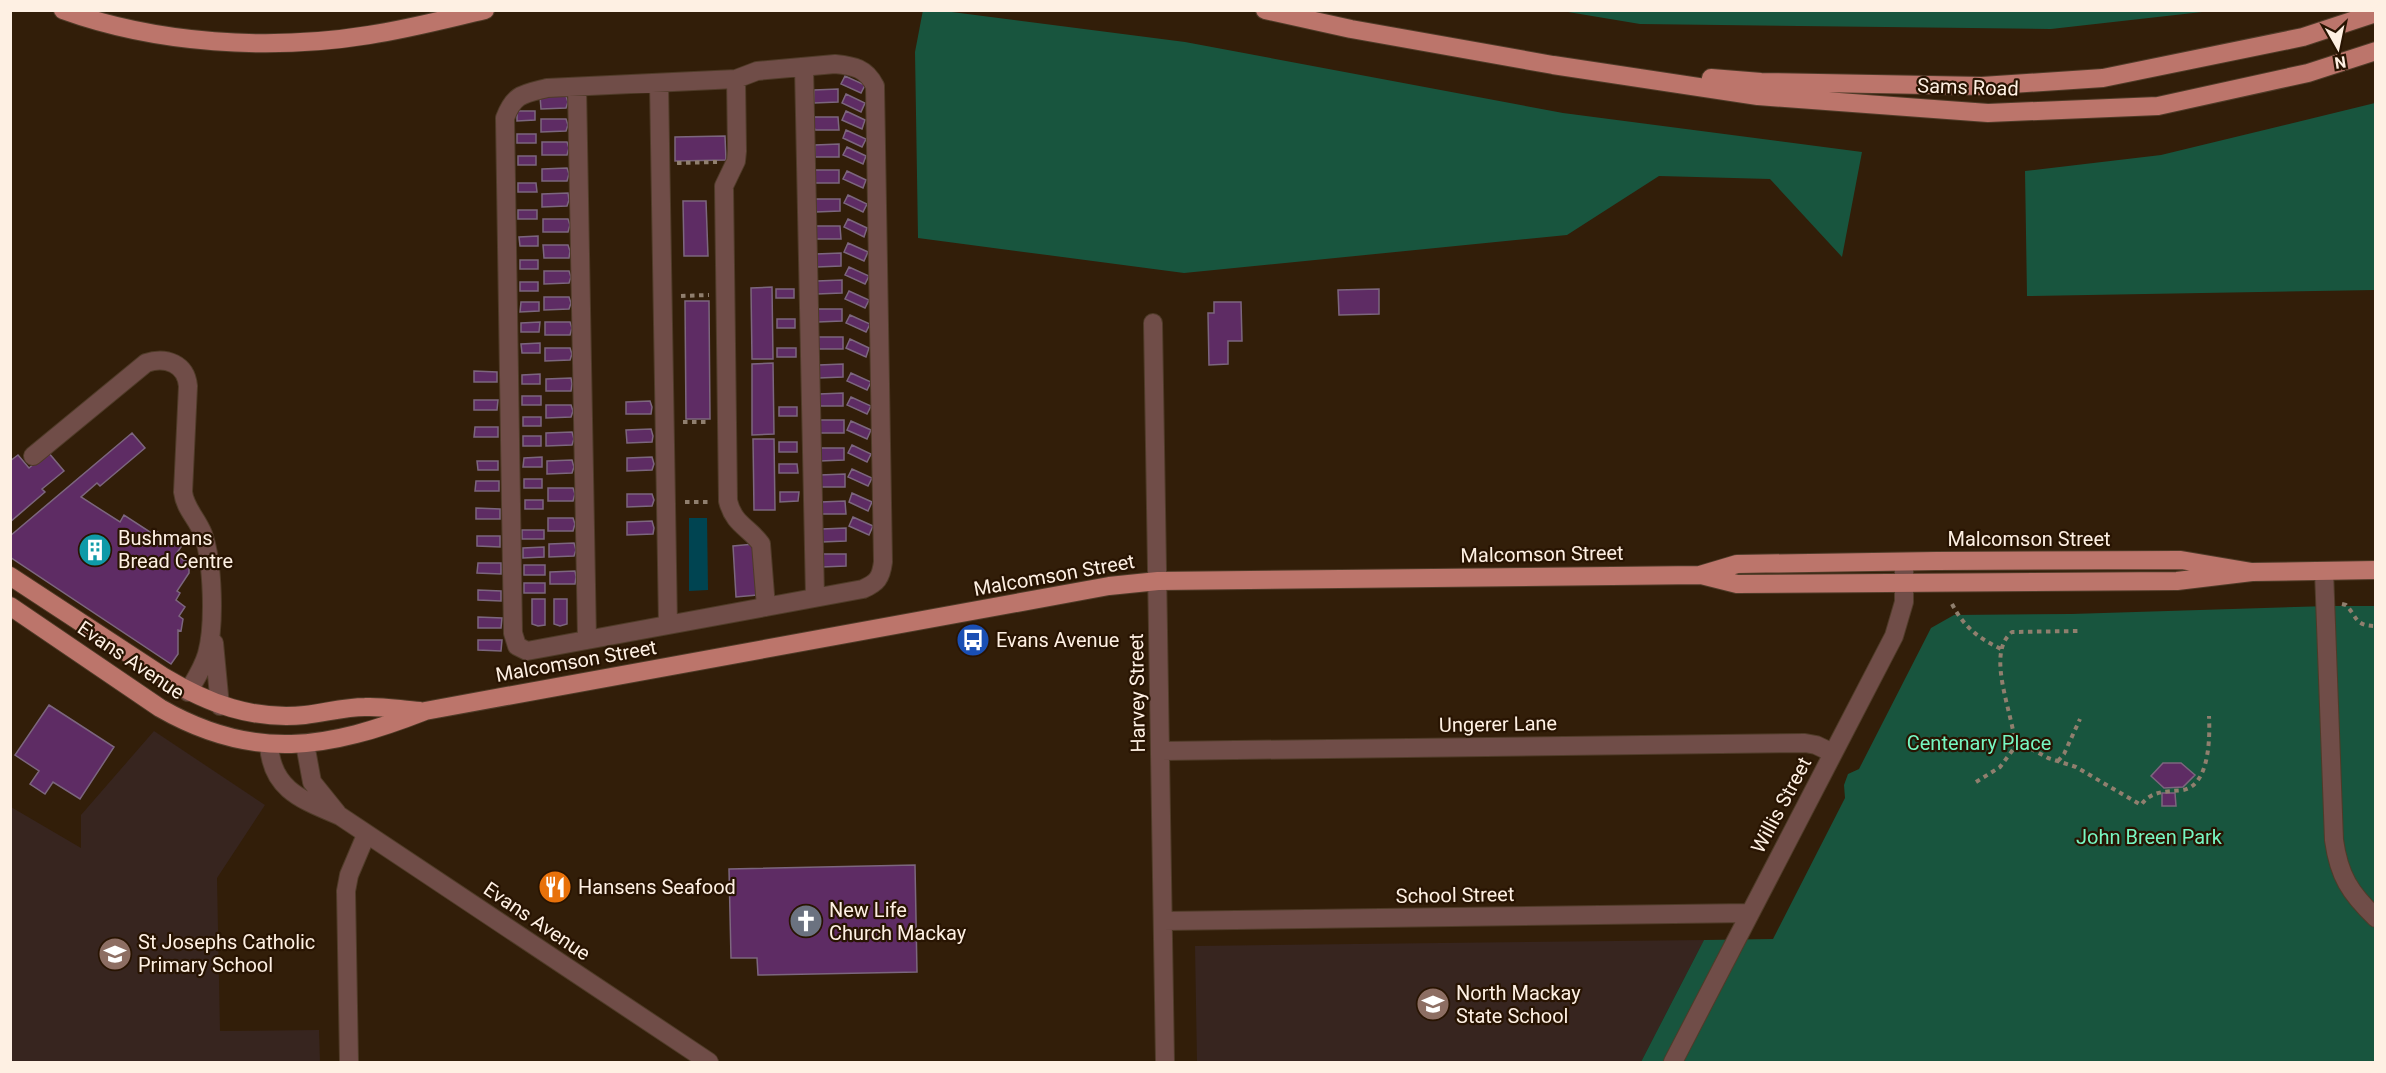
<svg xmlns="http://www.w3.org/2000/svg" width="2386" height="1073" font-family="Roboto,sans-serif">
	<rect width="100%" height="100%" fill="#321e09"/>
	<path fill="#37251f" d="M154,731L265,805L217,878L220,1031L319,1030L320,1062H11V807L81,848V815Z
		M1704,940L1641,1062H1197L1195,946Z"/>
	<path fill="#18553e" d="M923,10L944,11L1185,42L1563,113L1862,152L1842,257L1770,179L1659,176L1567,235L1184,273L918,238L915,52Z
		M1562,11H2211L2051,29L1640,24Z
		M2375,103V290L2027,296L2025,171L2161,155Z
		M2329,606H2375V1062H1641L1704,940L1773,939L1845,798L1844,785L1848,774L1859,769L1931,628L1954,615L2071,614Z"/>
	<path fill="#004451" d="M689,518H707L708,590L689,591Z"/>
	<path fill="#5e2c64" stroke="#7c667e" stroke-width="1.5" d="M845,76L865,85L861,93L841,84Z
		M838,89V102L814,103V90Z
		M846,94L865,103L861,112L842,103Z
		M540,96H566L568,102L566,108L541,109Z
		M517,111H535V120L517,121Z
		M846,111L865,120L862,129L842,120Z
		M814,117H838L839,130H815L813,124Z
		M541,119H566L568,125L566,131L541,132Z
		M846,130L866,139L862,147L843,138Z
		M517,134H536V143H517Z
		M725,136L726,160L675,161V137Z
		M542,142H567L569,148L567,155H542Z
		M839,144V157H815V145Z
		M847,147L866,156L863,164L843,155Z
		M518,156H536V165H518Z
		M567,168L569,174L567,181H542V169Z
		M815,170H839V183H815Z
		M847,171L866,180L863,188L843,179Z
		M518,183H536L537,192H518Z
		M568,193L569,200L567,206L542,207V194Z
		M848,195L867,204L863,212L844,203Z
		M815,199H840V211L816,212Z
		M683,201H706L708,256H684Z
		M518,210H537V219H518Z
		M543,219H568L570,225L568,232H543Z
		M848,219L867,228L864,237L844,227Z
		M816,226H840L841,239H816Z
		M538,236V246H520L519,237Z
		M848,243L868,252L864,261L844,252Z
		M543,245H568L570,251L569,258H544Z
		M841,253V266L817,267L816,254Z
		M520,260H538V269H520Z
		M849,267L869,276L865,284L845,275Z
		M544,271H569L571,277L569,283L544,284Z
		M842,280V293L817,294V281Z
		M520,282H538V291H520Z
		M772,287L773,359H752L751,288Z
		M776,289H794V298H776Z
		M1379,289V314L1339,315L1338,290Z
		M849,291L869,300L865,308L845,299Z
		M544,297H569L571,303L569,309L544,310Z
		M685,301H709L710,419H686Z
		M521,302H539V311L520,312Z
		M1214,302H1241L1242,341H1228V364L1209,365L1208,313H1214Z
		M818,309H842V321L818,322Z
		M850,315L870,324L866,332L846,323Z
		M777,319H795V328H777Z
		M540,322L539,332H521V323Z
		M545,322H570L572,328L570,335H545Z
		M818,337H843V349H818Z
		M850,339L869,348L866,357L846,348Z
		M540,343V353H522L521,344Z
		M545,348H570L572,354L570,360L545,361Z
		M777,348H796V357H777Z
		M773,363L774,434L752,435V364Z
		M843,364V377L819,378V365Z
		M474,371L497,372V382H474Z
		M851,373L871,382L867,390L847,381Z
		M540,374V384H522V375Z
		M571,378L572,384L571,391H546V379Z
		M843,393V406H819V394Z
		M522,396H541V405H522Z
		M851,397L871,406L867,414L847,405Z
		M474,400H498L497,410H474Z
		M650,401L652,407L651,414H626V402Z
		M546,405H571L573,411L571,417L546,418Z
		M779,407H797V416H779Z
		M523,417H541V426H523Z
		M819,420H844V433H820Z
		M851,421L871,430L867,439L847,430Z
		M475,427H498V437H474Z
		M651,429L653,436L652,442L627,443L626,430Z
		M572,432L574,439L572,445L546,446V433Z
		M132,433L145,448L100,486L97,483L81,497L120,522L124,515L153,534L156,531L181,547L176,554L183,560H189V573L177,591L180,593L176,600L185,607L179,616L183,619L181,631L178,630V654L171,664L10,557V536Z
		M523,436H541V446H523Z
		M753,439H774L775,510H754Z
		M779,442H797V452H779Z
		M852,445L871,454L867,462L848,453Z
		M820,448H844V460L820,461Z
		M48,452L64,471L42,489L45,492L10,522V461L18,455L29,468Z
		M542,457V467H523L524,458Z
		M652,457L654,464L652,470L627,471V458Z
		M572,460L574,467L572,473L547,474V461Z
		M477,461H498V470H478Z
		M779,464H797L798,473H779Z
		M852,469L872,478L868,486L848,477Z
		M845,474V487H821L820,475Z
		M524,479H542V488H524Z
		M476,481H499V491H475Z
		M548,488H573L575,494L573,501H548Z
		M780,492H799L798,501L780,502Z
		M852,493L872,502L868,511L849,502Z
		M627,494H652L654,500L652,506L627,507Z
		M525,500H543V509H525Z
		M845,501L846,514H821V502Z
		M476,508L500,509V519H476Z
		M853,517L873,526L869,535L849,526Z
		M548,518H573L575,524L573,531H548Z
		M652,521L654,528L653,534L627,535V522Z
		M846,528V541L822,542V529Z
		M522,530H544V539H522Z
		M477,536H500V547L477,546Z
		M574,543L576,550L574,556L549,557V544Z
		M754,544L757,595L736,597L733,546Z
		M544,547V557L523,558V548Z
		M822,554H846V566L822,567Z
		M478,563H501V574L477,573Z
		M524,565H545V575H524Z
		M575,571L576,577L575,584H550V572Z
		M524,583H545V593H524Z
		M478,590L501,591V601L478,600Z
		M532,599H545V625L538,626L532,624Z
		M554,599H567V624L560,626L554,624Z
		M478,617L502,618L501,628H478Z
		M478,640H502L501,651L478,650Z
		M49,705L114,747L80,799L53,782L45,794L30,784L39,771L15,755Z
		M2163,763H2181L2195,775L2183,787L2164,788L2151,776Z
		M2162,793H2175L2176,806H2162Z
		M915,865L917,972L758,975L757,958H731L729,869Z"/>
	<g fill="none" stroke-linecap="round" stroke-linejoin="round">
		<g stroke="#4f3b28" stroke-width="20">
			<path id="minor" d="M835,64C854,66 866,68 875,86L883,562C881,578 877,583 863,589L527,651L517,646L513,633L505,118C514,94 523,94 547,88L736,79L757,71Z
				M804,67L815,597
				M736,79L737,151L736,161L724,186L728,501C734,525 749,527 761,544L766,607
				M659,83L668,625
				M577,87L587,640
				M1153,323L1165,1062
				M33,456L146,363C166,356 186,364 188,386L183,492C185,509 197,518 203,534C213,562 215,625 207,654C203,668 195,680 188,692
				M2324,571L2334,840C2339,876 2350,893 2376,918
				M214,643L220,706
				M269,744C271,790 303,800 340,816L709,1062
				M305,744L312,782L337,813
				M1161,751L1805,743L1816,745L1833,753
				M1163,921L1749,913
				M349,1062L346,891L349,875L366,835
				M1673,1062L1894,636L1904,602V562"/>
		</g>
		<g stroke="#4f3b28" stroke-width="20">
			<path id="major" d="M63,10C157,44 270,51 369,35C408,29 446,19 485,10
				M1265,10L1351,29L1553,65L1758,96L1988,113L2158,106L2308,73L2376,51
				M1711,78L1761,82L1982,86L2103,78L2303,37L2376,13
				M1701,575L1737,584L2177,581L2252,572L2376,570
				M10,576L164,677C209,704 252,720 305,715C324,713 345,707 365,707C383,706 402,710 420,711
				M10,606L160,708C254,762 328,749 425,711L1109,586L1158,581L1700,575L1737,564L1936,561L2181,560L2252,572"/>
		</g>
		<path stroke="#907f6e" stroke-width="4" stroke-dasharray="4.5 4.5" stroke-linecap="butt" d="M677,163L717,162
			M681,296L709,295
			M683,422H708
			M685,502H710
			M1952,604C1964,627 1978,638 2001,649
			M2342,604L2346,605C2358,618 2355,626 2376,626
			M2015,740L2048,758L2076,767L2141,805C2152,790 2166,792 2183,790C2210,785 2210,736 2209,716
			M2058,761L2064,754L2080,719
			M1976,782L2000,767L2015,747C2015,717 1984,654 2012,632L2078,631"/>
		<use href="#minor" stroke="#704d48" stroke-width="18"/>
		<use href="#major" stroke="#bc756b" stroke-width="18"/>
	</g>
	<defs>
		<g id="building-disc" transform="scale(1.725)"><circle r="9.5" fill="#0f9aa8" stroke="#281402"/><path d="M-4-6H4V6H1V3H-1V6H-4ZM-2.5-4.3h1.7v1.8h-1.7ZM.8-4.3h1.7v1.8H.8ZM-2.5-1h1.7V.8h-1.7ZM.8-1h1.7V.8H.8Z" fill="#fff"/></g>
		<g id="bus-disc" transform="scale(1.725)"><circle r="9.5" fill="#1a4fb4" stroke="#281402"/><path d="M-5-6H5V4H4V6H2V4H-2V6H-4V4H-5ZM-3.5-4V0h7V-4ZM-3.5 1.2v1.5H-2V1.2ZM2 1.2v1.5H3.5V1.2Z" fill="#fff"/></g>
		<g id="restaurant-disc" transform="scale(1.725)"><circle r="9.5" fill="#e8710a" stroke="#281402"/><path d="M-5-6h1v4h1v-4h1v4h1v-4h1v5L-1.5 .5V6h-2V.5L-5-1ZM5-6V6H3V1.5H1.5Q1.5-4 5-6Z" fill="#fff"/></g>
		<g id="church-disc" transform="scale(1.725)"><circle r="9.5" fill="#6b7280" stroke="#281402"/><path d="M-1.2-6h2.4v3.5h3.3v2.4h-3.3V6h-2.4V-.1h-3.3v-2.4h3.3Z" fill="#fff"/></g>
		<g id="school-disc" transform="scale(1.725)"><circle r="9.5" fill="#8d6e63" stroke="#281402"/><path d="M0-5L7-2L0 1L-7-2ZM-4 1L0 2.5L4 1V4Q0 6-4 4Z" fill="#fff"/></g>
	</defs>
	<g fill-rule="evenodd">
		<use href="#building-disc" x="95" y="550"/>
		<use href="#bus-disc" x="973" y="640"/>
		<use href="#restaurant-disc" x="555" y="887"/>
		<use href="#church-disc" x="806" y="921"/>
		<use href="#school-disc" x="115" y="954"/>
		<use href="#school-disc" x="1433" y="1004"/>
	</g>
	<g text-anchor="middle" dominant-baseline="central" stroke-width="4.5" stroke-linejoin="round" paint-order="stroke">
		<g font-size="20" fill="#fef0e3" stroke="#281402">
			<text transform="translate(1968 87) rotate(2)">Sams Road</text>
			<text x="2029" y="539">Malcomson Street</text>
			<text transform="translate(1542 554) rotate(-1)">Malcomson Street</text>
			<text transform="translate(1054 575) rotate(-10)">Malcomson Street</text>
			<text transform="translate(131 660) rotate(34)">Evans Avenue</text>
			<text transform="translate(576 661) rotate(-10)">Malcomson Street</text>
			<text transform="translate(1137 693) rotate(-91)">Harvey Street</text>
			<text transform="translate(1498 724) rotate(-1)">Ungerer Lane</text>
			<text transform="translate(1781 805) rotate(-62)">Willis Street</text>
			<text transform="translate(1455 895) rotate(-1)">School Street</text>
			<text transform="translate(537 921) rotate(34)">Evans Avenue</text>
		</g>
		<g font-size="20" fill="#fef0e3" stroke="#281402" text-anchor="start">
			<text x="118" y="538">Bushmans<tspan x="118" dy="23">Bread Centre</tspan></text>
			<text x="996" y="640">Evans Avenue</text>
			<text x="578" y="887">Hansens Seafood</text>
			<text x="829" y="910">New Life<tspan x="829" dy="23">Church Mackay</tspan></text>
			<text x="138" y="942">St Josephs Catholic<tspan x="138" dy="23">Primary School</tspan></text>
			<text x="1456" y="993">North Mackay<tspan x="1456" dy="23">State School</tspan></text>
		</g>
		<g font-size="20" fill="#77f7c2" stroke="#281402">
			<text x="1979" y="743">Centenary Place</text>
			<text x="2149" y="837">John Breen Park</text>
		</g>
	</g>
	<rect width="2386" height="1073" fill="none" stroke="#fef0e3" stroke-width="24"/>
	<g transform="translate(2338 48) rotate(171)" stroke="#281402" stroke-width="4.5" paint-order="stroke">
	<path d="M0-4.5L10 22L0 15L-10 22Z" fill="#fef0e3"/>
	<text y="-9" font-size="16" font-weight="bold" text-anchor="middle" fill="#fef0e3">N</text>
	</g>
</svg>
